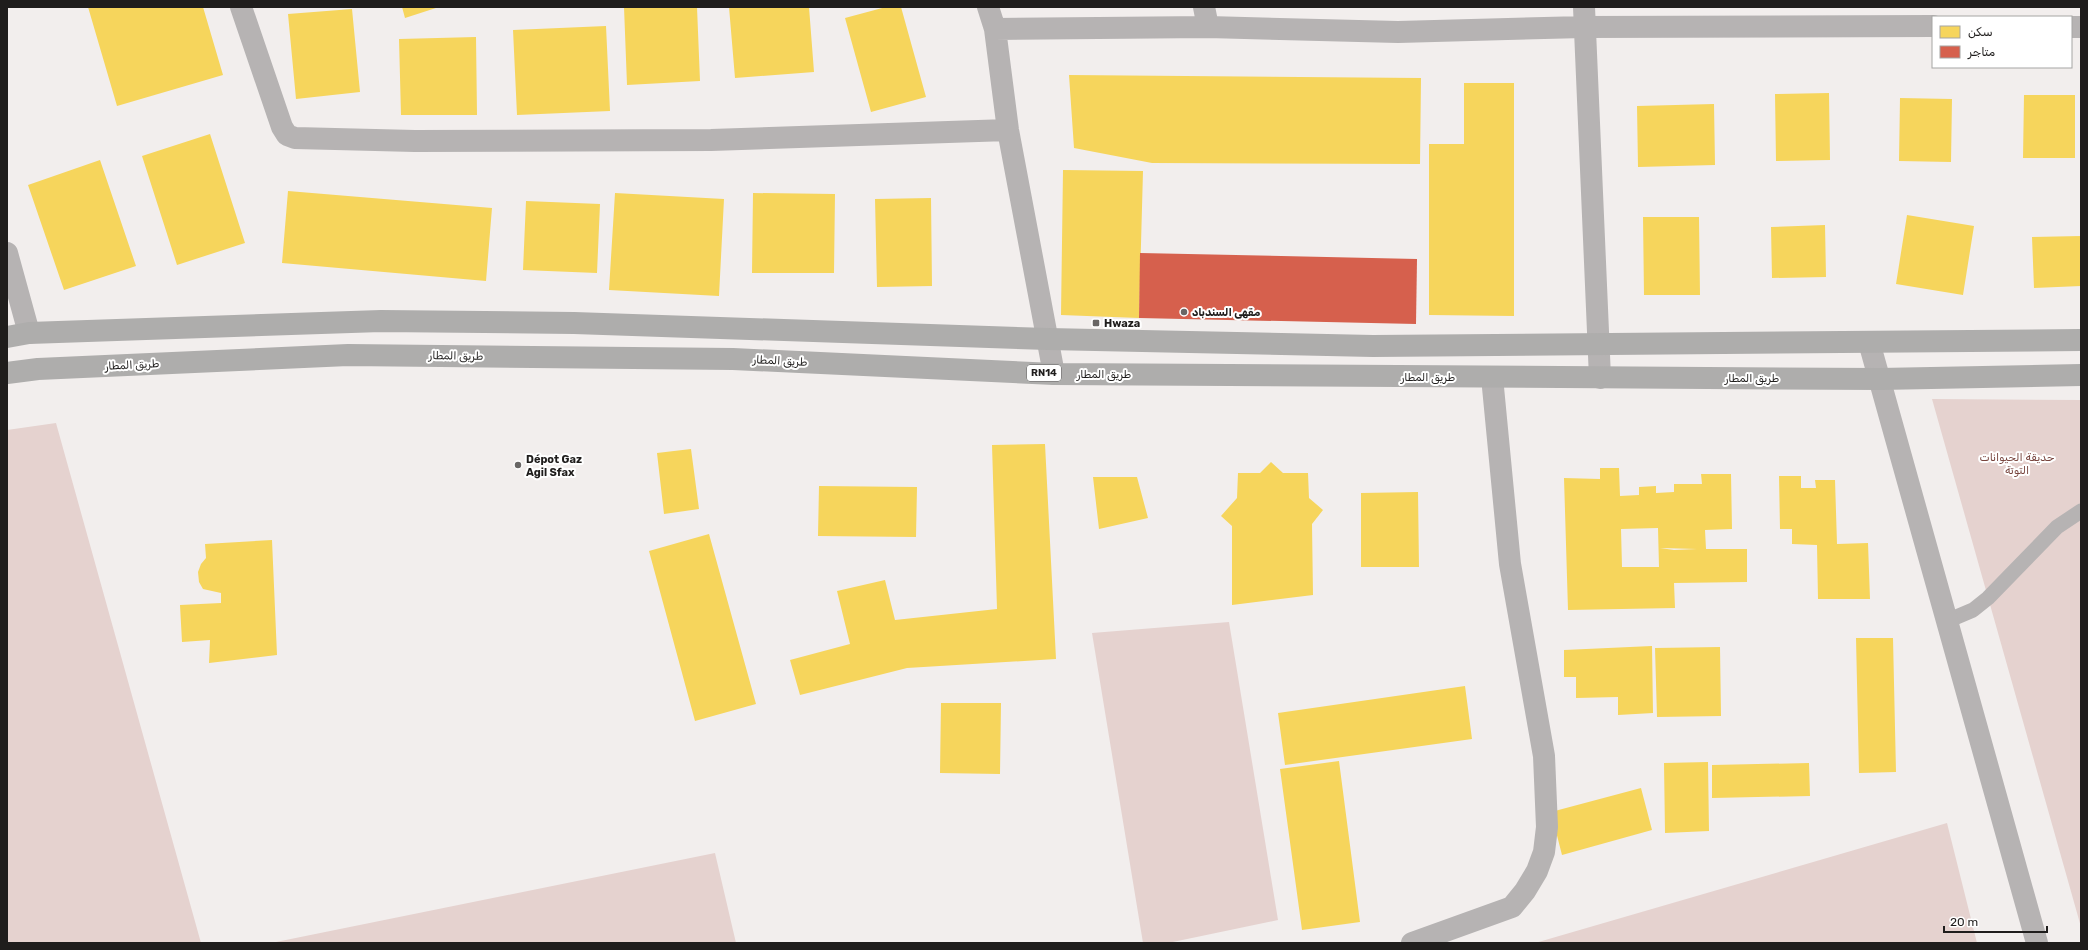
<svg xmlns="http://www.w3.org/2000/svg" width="2088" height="950" font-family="Rubik,Vazirmatn,sans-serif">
	<rect width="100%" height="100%" fill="#f2eeed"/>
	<path fill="#e5d2cf" d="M1932,399L2081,400V927Z
		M56,423L201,943H7V430Z
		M1229,622L1278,920L1168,943H1143L1092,633Z
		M1947,823L1977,943H1535Z
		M715,853L736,943H271Z"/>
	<path fill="#f6d55c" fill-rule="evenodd" d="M88,7H203L223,75L117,106Z
		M402,7H439L405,18Z
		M624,7H697L700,81L627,85Z
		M729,7H809L814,72L735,78Z
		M886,7H901L926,97L871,112L845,18Z
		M352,9L360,92L296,99L288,14Z
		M606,26L610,111L517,115L513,30Z
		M476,37L477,115H401L399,39Z
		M1069,75L1421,78L1420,164L1152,163L1074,148Z
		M1464,83H1514V316L1429,315V144H1464Z
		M1829,93L1830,160L1776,161L1775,94Z
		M2024,95H2075V158H2023Z
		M1900,98L1952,99L1951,162L1899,161Z
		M1714,104L1715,165L1638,167L1637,106Z
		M210,134L245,243L177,265L142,156Z
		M100,160L136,266L64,290L28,185Z
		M1063,170L1143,171L1139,318L1061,315Z
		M288,191L492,208L486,281L282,263Z
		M615,193L724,199L719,296L609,290Z
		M753,193L835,194L834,273H752Z
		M931,198L932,286L877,287L875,199Z
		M526,201L600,204L597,273L523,270Z
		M1907,215L1974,226L1963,295L1896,284Z
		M1643,217H1699L1700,295H1644Z
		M1825,225L1826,277L1772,278L1771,227Z
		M2081,236V286L2034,288L2032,237Z
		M1045,444L1056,659L907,668L800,695L790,660L850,644L837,591L885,580L895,620L997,609L992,445Z
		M691,449L699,509L664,514L657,453Z
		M1271,462L1283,473H1308L1309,498L1323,510L1312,524L1313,595L1232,605V526L1221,516L1237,498L1238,473H1260Z
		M1600,468H1619L1620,496L1639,495V487L1656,486V493L1674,492V484H1702L1701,474H1731L1732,529L1705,530L1706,549H1747V582L1674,583L1675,608L1568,610L1564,478L1600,479ZM1658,528L1659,567H1622L1621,529ZM1660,548L1697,549L1674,550Z
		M1779,476H1801V488H1816L1815,480H1835L1837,544L1868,543L1870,599H1818L1817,545L1792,544V529H1780Z
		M1093,477H1137L1148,518L1099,529Z
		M819,486L917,487L916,537L818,536Z
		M1418,492L1419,567H1361V493Z
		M709,534L756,704L695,721L649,551Z
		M272,540L277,655L209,663L210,640L182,642L180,605L221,603V593L203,589L199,582L198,572L201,564L206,558L205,544Z
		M1856,638H1893L1896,772L1859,773Z
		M1652,646L1653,713L1618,715V697L1576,698V677H1564V650Z
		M1720,647L1721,716L1657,717L1655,648Z
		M1465,686L1472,739L1285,765L1278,713Z
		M941,703H1001L1000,774L940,773Z
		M1339,761L1360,922L1302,930L1280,769Z
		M1708,762L1709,831L1665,833L1664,763Z
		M1809,763L1810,796L1712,798V765Z
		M1641,788L1652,830L1562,855L1551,812Z"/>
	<path fill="#d6604d" d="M1140,253L1417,259L1416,324L1139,318Z"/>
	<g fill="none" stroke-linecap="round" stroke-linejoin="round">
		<path stroke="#b6b3b3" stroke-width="15" d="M1947,621L1973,610L1988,598L2057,527L2081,511"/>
		<path stroke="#b6b3b3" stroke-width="22" d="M241,7L282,127L287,135L295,138L415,141L711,140L1008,130
			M988,7L995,29L1008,130L1054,374
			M1204,7L1208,27
			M1584,7L1600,378
			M2071,27H2081
			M995,29L1208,27L1398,32L1584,27L1933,26
			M7,253L29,333
			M1412,943L1512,907L1525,891L1537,871L1544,852L1547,827L1544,756L1510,564L1492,377"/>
		<path stroke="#b6b3b3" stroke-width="22" d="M1869,342L2037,943"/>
		<path stroke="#aeadac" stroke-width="22" d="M7,337L29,333L381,321L574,323L1048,339L1373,346L2081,340
			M7,373L38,369L348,355L733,359L1054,374L1880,379L2081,375"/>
	</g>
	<g fill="#696665" stroke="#fff" stroke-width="1.5">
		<circle cx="1184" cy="312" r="4"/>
		<rect x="1092" y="319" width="8" height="8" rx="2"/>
		<circle cx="518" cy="465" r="4"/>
	</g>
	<g text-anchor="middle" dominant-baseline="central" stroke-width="4" stroke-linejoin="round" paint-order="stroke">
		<rect fill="#fff" stroke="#626160" stroke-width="1" x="1027" y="365" width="34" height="16" rx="3"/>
		<g font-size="10" font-weight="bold" fill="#1f1d1c">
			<text x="1044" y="373">RN14</text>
		</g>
		<g font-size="11" font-weight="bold" fill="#1f1d1c" stroke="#fff" text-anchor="start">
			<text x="1192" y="312">مقهى السندباد</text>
			<text x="1104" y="323">Hwaza</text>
			<text x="526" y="459">Dépot Gaz<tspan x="526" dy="13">Agil Sfax</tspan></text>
		</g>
		<g font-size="11" fill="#1f1d1c" stroke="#fff">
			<text transform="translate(456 356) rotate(1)">طريق المطار</text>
			<text transform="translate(780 361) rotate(3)">طريق المطار</text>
			<text transform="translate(132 365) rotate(-3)">طريق المطار</text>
			<text x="1104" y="374">طريق المطار</text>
			<text x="1428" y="377">طريق المطار</text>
			<text x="1752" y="378">طريق المطار</text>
		</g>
		<g font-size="11" fill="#77443d" stroke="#fff">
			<text x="2017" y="457">حديقة الحيوانات<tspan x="2017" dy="13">التوتة</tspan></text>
		</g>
	</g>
	<rect width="2088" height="950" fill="none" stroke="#1f1d1c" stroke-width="16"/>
	<rect x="1932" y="16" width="140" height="52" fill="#ffffff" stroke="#a5a5a4"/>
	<rect x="1940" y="26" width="20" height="12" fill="#f6d55c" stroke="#a5a5a4"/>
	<text x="1968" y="36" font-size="12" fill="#1f1d1c">سكن</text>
	<rect x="1940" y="46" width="20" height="12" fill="#d6604d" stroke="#a5a5a4"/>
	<text x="1968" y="56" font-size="12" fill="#1f1d1c">متاجر</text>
	<path d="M1944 926v6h103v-6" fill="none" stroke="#1f1d1c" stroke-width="2"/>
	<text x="1950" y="926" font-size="12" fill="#1f1d1c" stroke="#ffffff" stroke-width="3" paint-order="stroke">20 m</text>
</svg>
